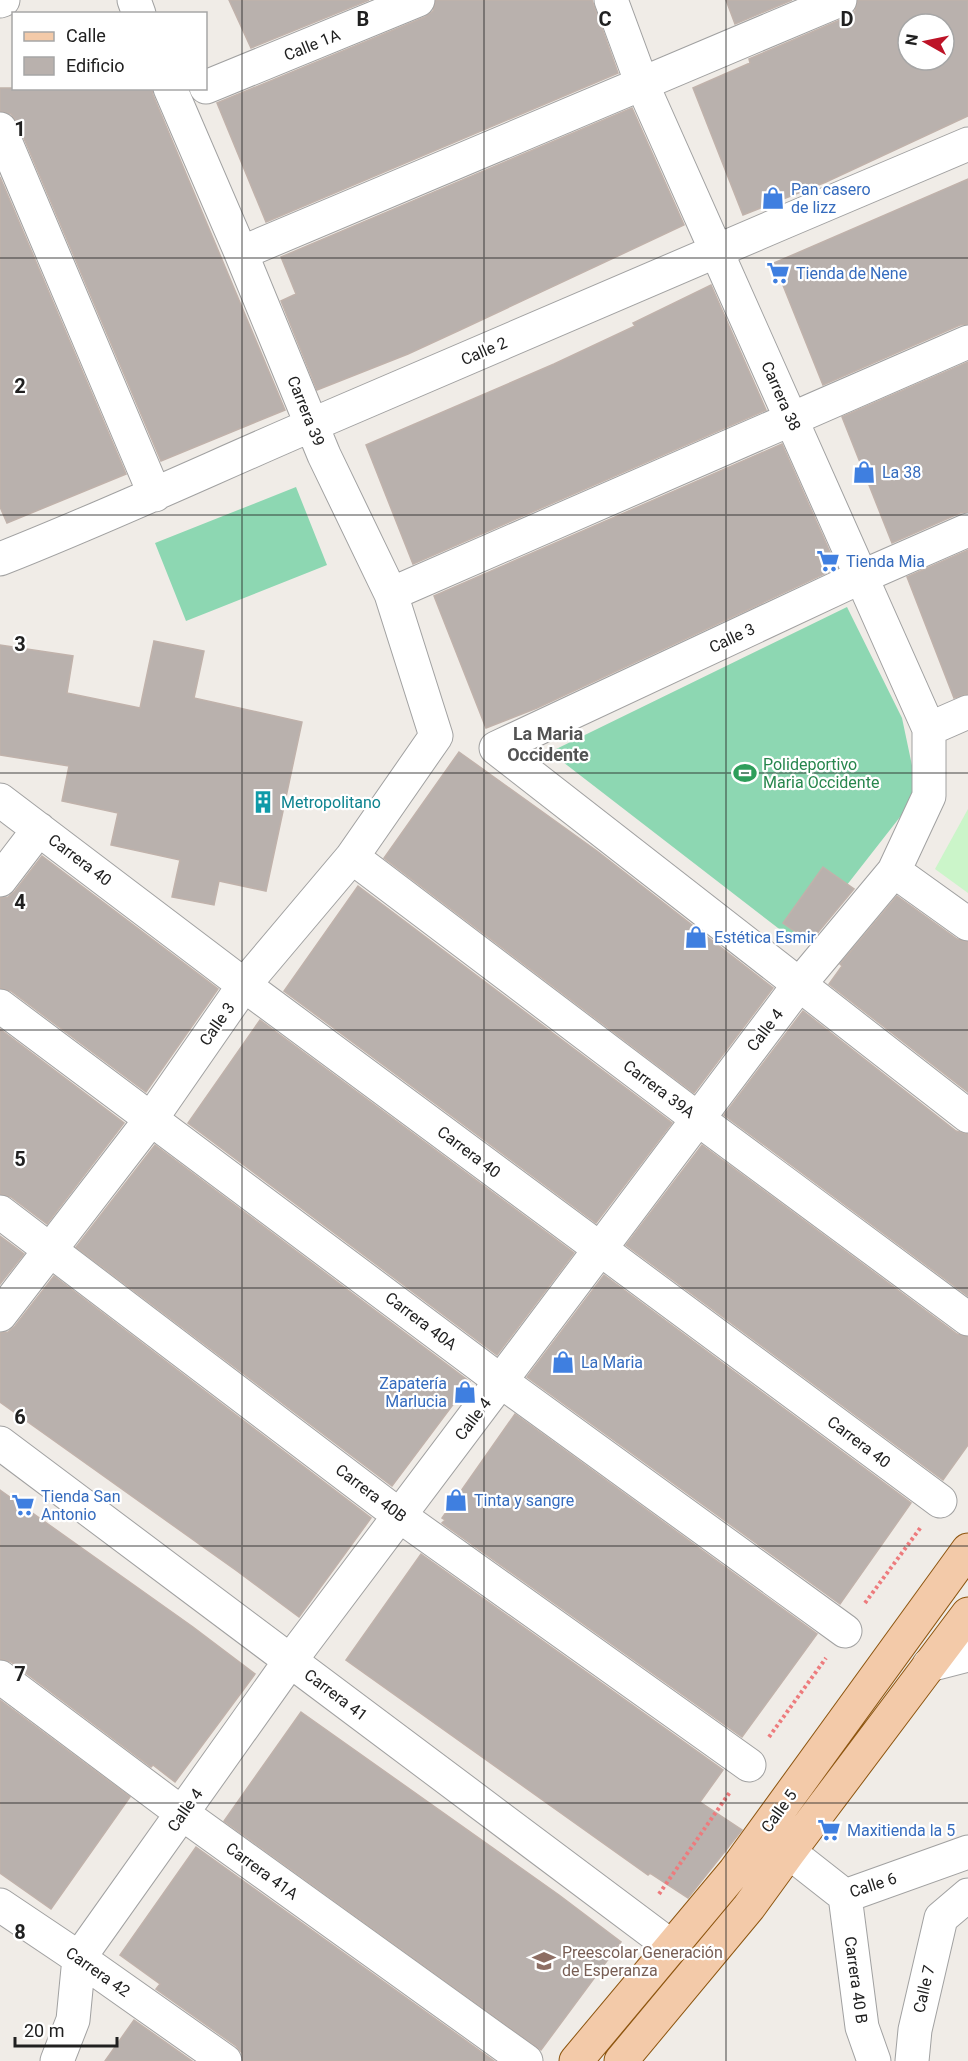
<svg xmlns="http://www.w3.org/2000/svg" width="968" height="2061" font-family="Roboto,sans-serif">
	<rect width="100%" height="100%" fill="#f0ece7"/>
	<path fill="#cbf5c9" d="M968,809V893L935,869Z"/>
	<path fill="#8dd7b2" d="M296,487L327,565L186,621L155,543Z
		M847,607L902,718L918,794L800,945L550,752Z"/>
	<path fill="#b9b1ad" stroke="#c0b2ab" stroke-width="1.5" fill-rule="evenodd" d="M229,0H369L251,48Z
		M436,0H592L618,73L266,222L217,103L425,17L433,11Z
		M726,0H792L735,24Z
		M858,0H968V116L826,182L743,215L693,88L750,63L749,59L847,17L855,11ZM908,24H944V60H908Z
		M0,88H152L153,95L285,410L161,461L17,122L11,114L0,111Z
		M632,108L684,225L460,330L408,354L317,390L281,301L296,294L281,257Z
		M0,177L126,474L7,523L0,507Z
		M968,179V324L960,325L823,385L774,263Z
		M711,285L766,410L413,564L366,445L554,364L635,326L633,323Z
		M968,362V512L960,513L892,543L842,417Z
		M782,444L837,568L537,708L486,728L434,596Z
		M968,550V694L954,698L907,577Z
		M154,641L204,651L194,698L302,722L266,891L219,881L214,905L172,897L180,860L111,845L118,813L62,801L69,766L0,755V645L73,656L67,693L140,708Z
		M459,752L597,851L773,988L694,1093L384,858Z
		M42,856L218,989L146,1092L11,991L0,988V898L8,897L15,891Z
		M823,867L854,889L810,942L783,923Z
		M358,886L672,1123L596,1223L284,991Z
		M897,896L957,939L968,942V1092L829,984L842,966L840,964Z
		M803,1011L956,1131L968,1134V1296L724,1115Z
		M260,1020L574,1253L497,1355L188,1123Z
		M0,1029L124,1123L47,1224L11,1197L0,1194Z
		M155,1145L470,1382L392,1486L76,1247Z
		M702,1145L957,1334L968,1337V1445L943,1480L626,1245Z
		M0,1236L24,1254L0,1284Z
		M604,1275L911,1503L840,1604L527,1377Z
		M54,1276L371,1518L299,1617L237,1571L0,1402V1333L8,1332L15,1326Z
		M515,1414L817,1634L742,1737L442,1523L445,1520L442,1518Z
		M0,1490L193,1627L255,1674L175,1782L153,1765L151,1767L11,1662L0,1659Z
		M421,1554L723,1770L700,1802L742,1830L688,1898L650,1873L648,1875L346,1660Z
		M0,1700L130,1797L51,1909L0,1873Z
		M301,1712L559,1895L621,1942L541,2050L224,1821Z
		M196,1847L494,2061H243L242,2053L236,2046L156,1989L160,1984L120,1955Z
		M134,2020L192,2061H105Z"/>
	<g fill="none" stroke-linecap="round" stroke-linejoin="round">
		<g stroke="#a1a1a1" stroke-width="35">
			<path id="minor" d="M134,0L139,14
				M0,1L3,0
				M206,87L418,0
				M0,129L155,495
				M241,253L840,0
				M968,530L861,577L496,748L968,1116
				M0,559C112,515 220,464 330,417C543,325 755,234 968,144
				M391,594L968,342
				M929,729L968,712
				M0,800L244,985L940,1501
				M352,857L698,1119L968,1319
				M894,871L968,924
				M0,880L39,829
				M0,1006L502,1382L845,1631
				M0,1212L400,1516L749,1765
				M0,1315L151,1119L244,985L352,857L436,736L391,594L324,455L241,253L170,88
				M0,1443L672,1947
				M929,1665L968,1655
				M0,1677L183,1814L526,2061
				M789,1852L845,1896L968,1852
				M845,1896L862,2027L874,2061
				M0,1905L79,1958L225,2061
				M57,2061L73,2020L79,1958L290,1661L798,986L894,871L929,796V729L642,84L611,0
				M912,2061L915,2030L941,1918L968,1895"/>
		</g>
		<g stroke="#8d550f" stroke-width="35">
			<path id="major" d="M576,2061L735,1871L968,1550
				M621,2061L749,1907L789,1852L968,1614"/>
		</g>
		<path stroke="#ed7b7d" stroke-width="4" stroke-dasharray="3 3" stroke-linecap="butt" d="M865,1603L921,1527
			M769,1737L826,1658
			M659,1894L730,1792"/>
		<use href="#minor" stroke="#fff" stroke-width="33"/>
		<use href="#major" stroke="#f3caa9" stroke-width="33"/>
	</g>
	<path fill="none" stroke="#202020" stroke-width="1.5" stroke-opacity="0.55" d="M242,0V2061M484,0V2061M726,0V2061M0,258H968M0,515H968M0,773H968M0,1030H968M0,1288H968M0,1546H968M0,1803H968"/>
	<defs>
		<g id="shop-bare" transform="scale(1.8)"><path d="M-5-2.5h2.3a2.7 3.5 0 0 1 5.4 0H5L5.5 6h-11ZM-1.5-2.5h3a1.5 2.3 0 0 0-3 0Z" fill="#3f7fe0" stroke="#fff" stroke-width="2.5" paint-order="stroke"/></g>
		<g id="supermarket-bare" transform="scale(1.8)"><path d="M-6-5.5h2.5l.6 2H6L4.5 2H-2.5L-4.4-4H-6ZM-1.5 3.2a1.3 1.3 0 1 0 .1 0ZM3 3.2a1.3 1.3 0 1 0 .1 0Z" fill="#3f7fe0" stroke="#fff" stroke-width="2.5" paint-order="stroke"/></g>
		<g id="stadium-bare" transform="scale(1.8)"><path d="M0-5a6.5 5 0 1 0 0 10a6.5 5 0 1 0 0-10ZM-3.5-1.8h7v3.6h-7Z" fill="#2e9e5b" stroke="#fff" stroke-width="2.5" paint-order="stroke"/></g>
		<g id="building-bare" transform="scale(1.8)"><path d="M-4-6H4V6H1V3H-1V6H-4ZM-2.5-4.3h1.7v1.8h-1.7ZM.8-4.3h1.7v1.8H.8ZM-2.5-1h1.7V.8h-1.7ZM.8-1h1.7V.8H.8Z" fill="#0f9aa8" stroke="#fff" stroke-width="2.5" paint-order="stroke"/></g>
		<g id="school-bare" transform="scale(1.8)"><path d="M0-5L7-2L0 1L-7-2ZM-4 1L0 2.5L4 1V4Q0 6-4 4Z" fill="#8d6e63" stroke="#fff" stroke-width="2.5" paint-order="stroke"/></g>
	</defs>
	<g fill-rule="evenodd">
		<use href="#shop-bare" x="773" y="198"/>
		<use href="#supermarket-bare" x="778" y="273"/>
		<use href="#shop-bare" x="864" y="472"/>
		<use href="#supermarket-bare" x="828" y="561"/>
		<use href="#stadium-bare" x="745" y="773"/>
		<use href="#building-bare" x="263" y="802"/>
		<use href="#shop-bare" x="696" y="937"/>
		<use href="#shop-bare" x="563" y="1362"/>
		<use href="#shop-bare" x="465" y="1392"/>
		<use href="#shop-bare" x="456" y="1500"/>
		<use href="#supermarket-bare" x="23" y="1505"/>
		<use href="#supermarket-bare" x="829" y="1830"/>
		<use href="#school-bare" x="544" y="1961"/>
	</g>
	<g text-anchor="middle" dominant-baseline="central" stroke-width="4.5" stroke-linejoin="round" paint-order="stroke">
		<g font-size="16" fill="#202020" stroke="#fff">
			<text transform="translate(312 45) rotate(-22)">Calle 1A</text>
			<text transform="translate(484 351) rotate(-23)">Calle 2</text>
			<text transform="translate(781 396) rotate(66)">Carrera 38</text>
			<text transform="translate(306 411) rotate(68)">Carrera 39</text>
			<text transform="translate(732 638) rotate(-25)">Calle 3</text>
			<text transform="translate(80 860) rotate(37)">Carrera 40</text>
			<text transform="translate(217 1024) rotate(-55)">Calle 3</text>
			<text transform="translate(765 1030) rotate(-53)">Calle 4</text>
			<text transform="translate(659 1089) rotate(37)">Carrera 39A</text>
			<text transform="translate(469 1152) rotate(37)">Carrera 40</text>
			<text transform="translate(421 1321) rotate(37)">Carrera 40A</text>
			<text transform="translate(473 1419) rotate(-53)">Calle 4</text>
			<text transform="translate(859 1442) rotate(37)">Carrera 40</text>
			<text transform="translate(371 1493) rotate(37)">Carrera 40B</text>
			<text transform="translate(336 1695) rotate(37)">Carrera 41</text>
			<text transform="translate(185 1810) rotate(-55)">Calle 4</text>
			<text transform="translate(779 1811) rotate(-54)">Calle 5</text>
			<text transform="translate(262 1871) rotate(36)">Carrera 41A</text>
			<text transform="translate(873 1885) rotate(-18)">Calle 6</text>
			<text transform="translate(98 1972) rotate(35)">Carrera 42</text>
			<text transform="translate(856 1980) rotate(82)">Carrera 40 B</text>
			<text transform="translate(924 1989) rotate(-77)">Calle 7</text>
		</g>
		<g font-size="16" fill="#366cbe" stroke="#fff" text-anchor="start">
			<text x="791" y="189">Pan casero<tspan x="791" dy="18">de lizz</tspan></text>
			<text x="796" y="273">Tienda de Nene</text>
			<text x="882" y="472">La 38</text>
			<text x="846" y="561">Tienda Mia</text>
			<text x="714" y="937">Estética Esmir</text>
			<text x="581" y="1362">La Maria</text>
			<text x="447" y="1383" text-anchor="end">Zapatería<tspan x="447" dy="18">Marlucia</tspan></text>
			<text x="41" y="1496">Tienda San<tspan x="41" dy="18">Antonio</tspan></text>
			<text x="474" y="1500">Tinta y sangre</text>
			<text x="847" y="1830">Maxitienda la 5</text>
		</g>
		<g font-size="16" fill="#27864d" stroke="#fff" text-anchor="start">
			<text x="763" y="764">Polideportivo<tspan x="763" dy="18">Maria Occidente</tspan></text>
		</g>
		<g font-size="16" fill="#0d838f" stroke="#fff" text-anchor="start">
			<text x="281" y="802">Metropolitano</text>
		</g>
		<g font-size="16" fill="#785e54" stroke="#fff" text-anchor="start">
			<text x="562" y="1952">Preescolar Generación<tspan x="562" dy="18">de Esperanza</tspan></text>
		</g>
		<g font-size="18" font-weight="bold" fill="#535353" stroke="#fff">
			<text x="548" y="733">La Maria<tspan x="548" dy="21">Occidente</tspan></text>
		</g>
	</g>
	<g font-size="20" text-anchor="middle" font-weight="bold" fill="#202020" stroke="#fff" stroke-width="4.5" stroke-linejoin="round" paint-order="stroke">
		<text x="363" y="26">B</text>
		<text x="605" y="26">C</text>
		<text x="847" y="26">D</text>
		<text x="20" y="136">1</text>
		<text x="20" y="393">2</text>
		<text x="20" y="651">3</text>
		<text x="20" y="909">4</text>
		<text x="20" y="1166">5</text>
		<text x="20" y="1424">6</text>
		<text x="20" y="1681">7</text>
		<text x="20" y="1939">8</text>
	</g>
	<rect x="12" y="12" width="195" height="78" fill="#ffffff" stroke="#a6a6a6" stroke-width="1.5"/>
	<rect x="24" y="32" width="30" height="9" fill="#f3caa9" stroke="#a6a6a6" stroke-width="1.5"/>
	<text x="66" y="42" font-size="18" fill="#202020">Calle</text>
	<rect x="24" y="57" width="30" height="18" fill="#b9b1ad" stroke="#a6a6a6" stroke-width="1.5"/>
	<text x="66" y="72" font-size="18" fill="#202020">Edificio</text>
	<g transform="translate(926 42) rotate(279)"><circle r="28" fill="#ffffff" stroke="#a6a6a6" stroke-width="1.5"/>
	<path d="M0-4.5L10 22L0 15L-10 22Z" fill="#bd1327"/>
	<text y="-9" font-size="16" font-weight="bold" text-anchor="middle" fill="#202020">N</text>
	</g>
	<path d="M15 2037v9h102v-9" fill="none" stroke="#202020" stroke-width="3"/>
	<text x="24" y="2037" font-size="18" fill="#202020" stroke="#ffffff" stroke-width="4.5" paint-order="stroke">20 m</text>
</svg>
